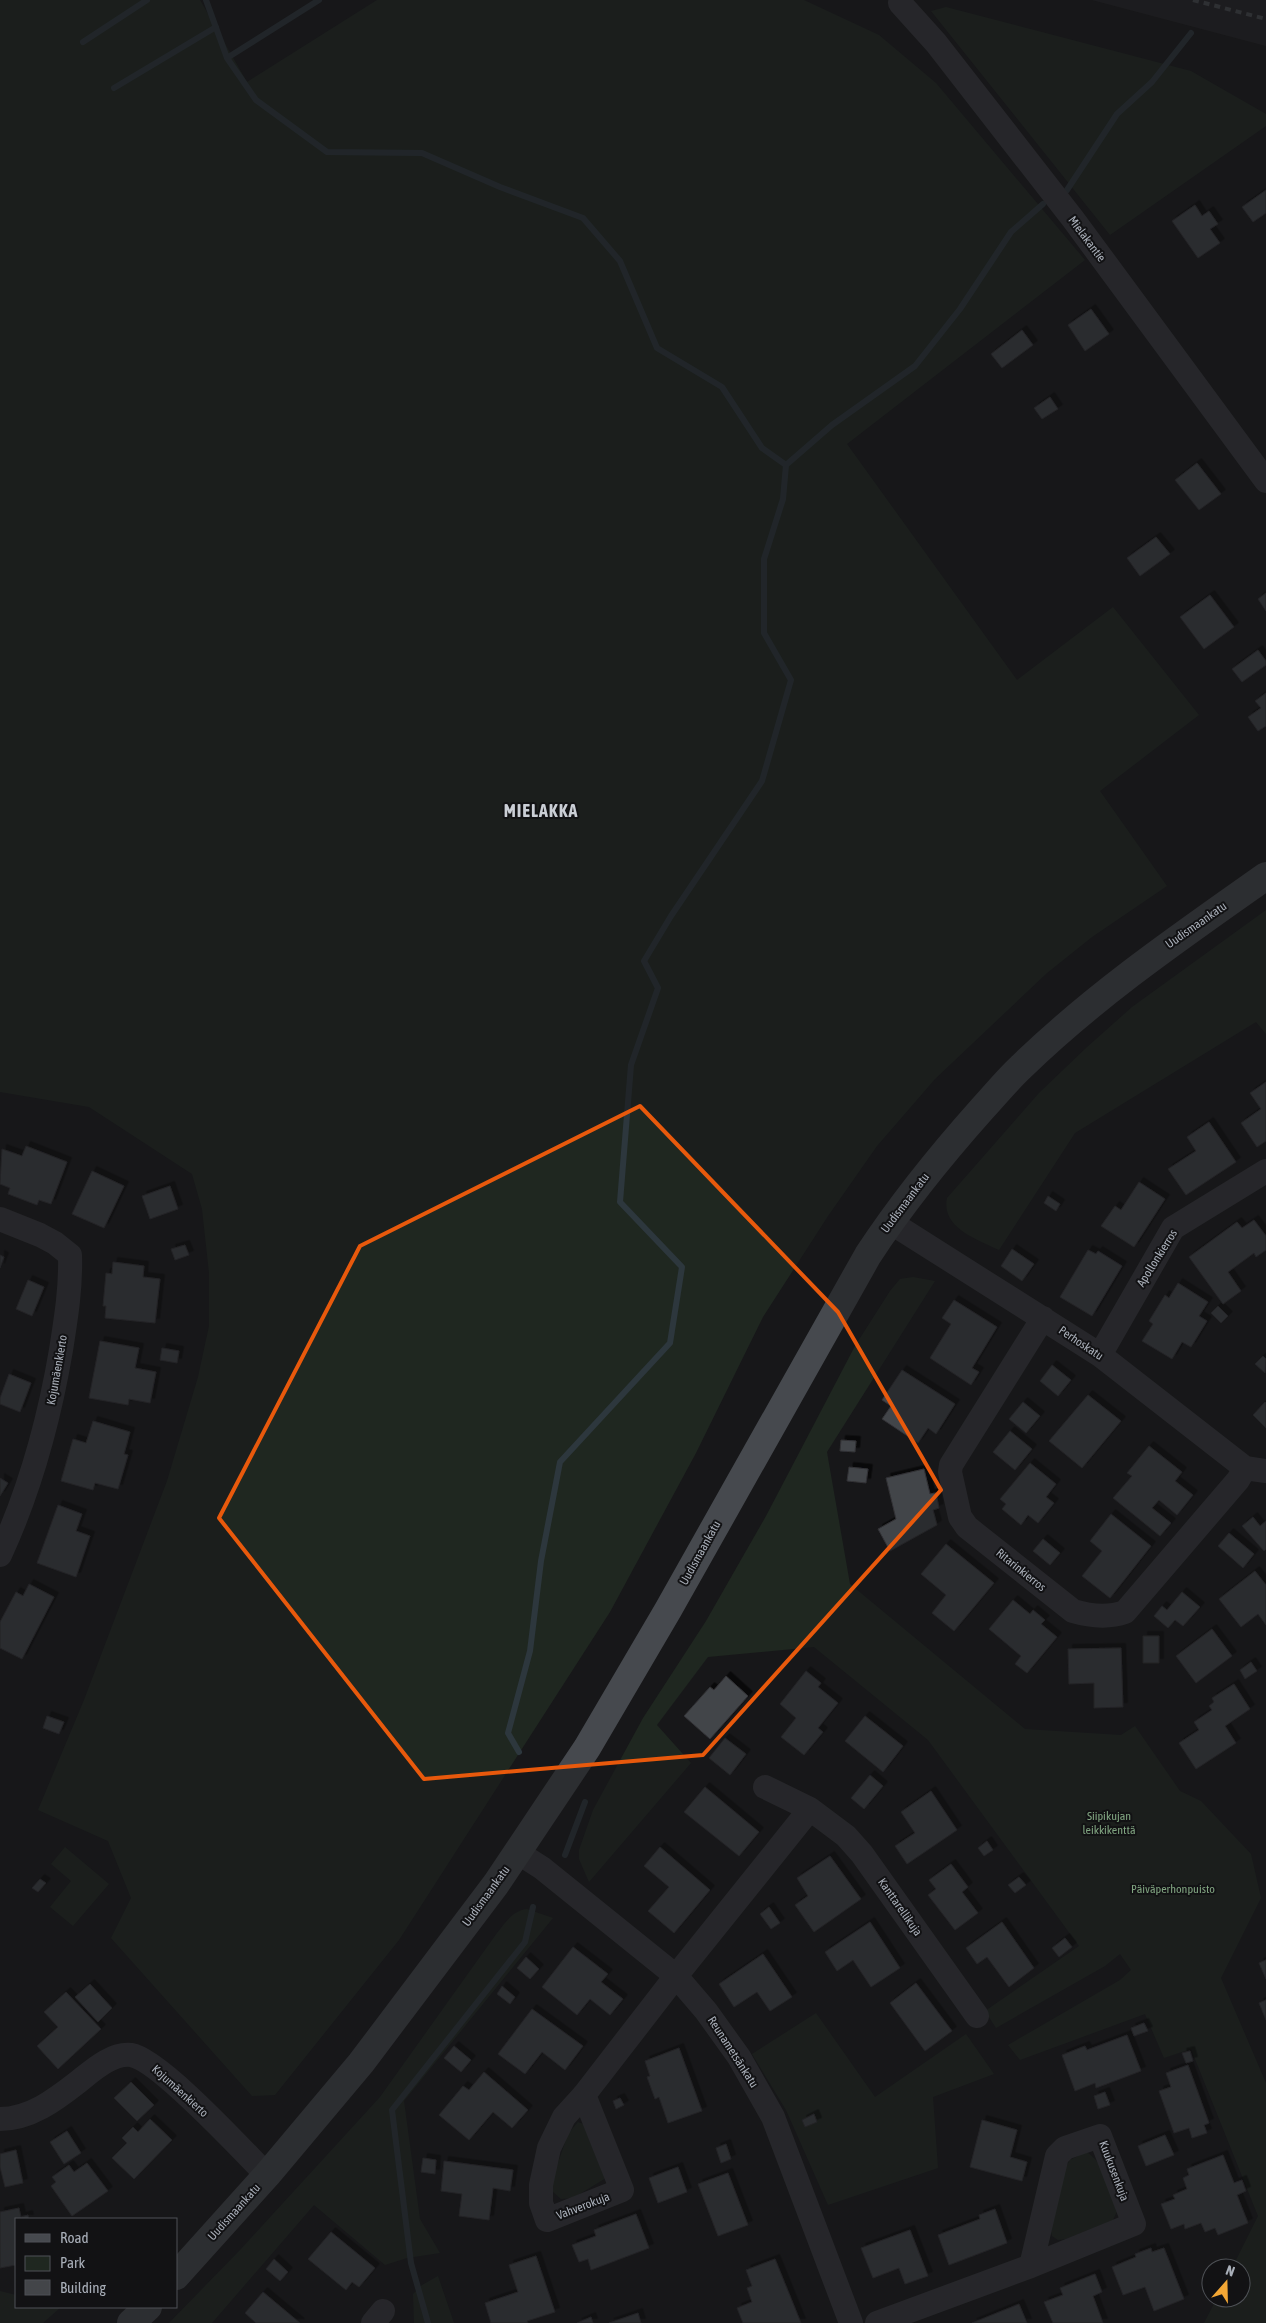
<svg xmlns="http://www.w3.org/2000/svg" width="1266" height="2323" font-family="'Asap Condensed',sans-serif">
	<defs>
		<filter id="shadow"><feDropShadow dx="4.5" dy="-4.5" stdDeviation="0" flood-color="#0009"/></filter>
	</defs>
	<rect width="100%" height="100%" fill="#171719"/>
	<path fill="#232326" d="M1092,0H1266V46Z"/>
	<path fill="#1f2720" d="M0,0H200L247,82L377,0H804L879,35L936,83L1085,260L847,444L1017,680L1113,607L1199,715L1100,791L1167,886L1092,937L1047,973L935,1079L877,1146L828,1216L763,1317L696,1453L610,1612L399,1940L275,2095L252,2096L111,1938L131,1898L108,1841L38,1810L84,1700L167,1481L198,1377L209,1326V1273L202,1209L192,1174L89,1107L0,1092Z
		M946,7L1191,71L1266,114V126L1110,235L931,11Z
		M1266,910V1034L1256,1022L1075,1133L999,1250C977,1239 941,1228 947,1198L1039,1093L1086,1048L1132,1007Z
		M913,1277L935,1281L827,1452L850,1584L1025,1729L1121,1735L1135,1726L1180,1791L1201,1801L1251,1854L1261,1898L1221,1978L1266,2083V2323H1204L1217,2298H1241V2268H1232L1258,2216L1191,2049L1164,2058L1145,2014L1020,2060L1008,2045L1120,1980L1131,1970L1120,1954L1105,1966L996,2028L985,2011L1079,1946L928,1740L814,1647L708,1657L657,1725L691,1763L589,1882L579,1859V1850L593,1810L643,1718L706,1621L766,1516L855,1346L890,1291L900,1279Z
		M65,1847L109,1884L73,1926L50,1907L71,1881L51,1864Z
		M527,1909L553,1918L404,2101L420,2219L440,2253L407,2258L385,2265L314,2205L212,2323H169L241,2249L380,2097L497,1933C506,1922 512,1911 527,1909Z
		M816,2013L875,2097L966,2034L994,2074L933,2097L938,2168L828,2205L786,2110L752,2054Z
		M578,2122L588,2126L606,2178L573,2198L561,2199L552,2191L551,2183L568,2134Z
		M1086,2152C1105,2162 1110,2192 1117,2211L1113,2220L1066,2239L1058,2240L1052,2236L1051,2231L1065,2168L1070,2160Z
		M438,2276L454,2323H414L413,2294L422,2285Z
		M0,2291L16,2295V2307H61L43,2323H0Z"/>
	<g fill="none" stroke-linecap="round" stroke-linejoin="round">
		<path stroke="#2d373d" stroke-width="6" d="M206,0L227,58L256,100L327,152L422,153L500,187L583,218L620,261L657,348L722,387L762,448L786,465
			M83,42L147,0
			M227,58L319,0
			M114,88L216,27
			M1067,190L1117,114L1152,82L1191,33
			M519,1752L508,1733L530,1651L541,1561L560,1462L670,1343L682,1267L620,1202L631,1065L658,988L644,961L671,916L762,781L791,680L764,633V559L783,499L786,465L832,425L915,366L960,309L1011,232L1043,204
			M565,1855L585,1802
			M428,2323L411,2263L392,2110L525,1942L533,1907"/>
	</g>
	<path fill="#434549" stroke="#313135" filter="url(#shadow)" d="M1266,190V213L1253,222L1242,207Z
		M1195,205L1202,216L1209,211L1218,224L1210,229L1220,243L1198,258L1172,221Z
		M1091,309L1109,334L1085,351L1068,325Z
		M1022,330L1033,345L1002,368L991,354Z
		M1050,397L1058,409L1042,419L1034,408Z
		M1197,463L1221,494L1199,510L1175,480Z
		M1156,537L1170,554L1140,576L1127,558Z
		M1266,593V611L1258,599Z
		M1210,595L1234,627L1204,649L1180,617Z
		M1258,650L1266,661V665L1242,682L1232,669Z
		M1266,693V726L1258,731L1248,717L1261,708L1255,701Z
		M1266,1082V1141L1257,1147L1241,1123L1261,1109L1250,1093Z
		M1209,1122L1236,1162L1186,1195L1168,1169L1196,1151L1187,1137Z
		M26,1146L67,1162L51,1204L39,1200L37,1205L8,1194L10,1188L0,1184L2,1149L22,1156Z
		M92,1171L124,1186L104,1228L72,1214Z
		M1139,1182L1165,1199L1134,1247L1101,1226L1115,1206L1121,1210Z
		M170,1186L178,1209L150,1219L142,1196Z
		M1048,1196L1060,1204L1056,1211L1044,1203Z
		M1254,1220L1266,1236V1250L1256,1257L1254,1253L1228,1272L1241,1291L1223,1304L1189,1257L1237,1222L1242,1228Z
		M185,1245L189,1255L175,1260L171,1249Z
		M1012,1249L1034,1264L1022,1281L1001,1266Z
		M1088,1250L1096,1254L1098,1251L1122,1266L1092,1316L1060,1297Z
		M0,1255L4,1257L0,1268Z
		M113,1262L144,1266L143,1277L160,1279L155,1323L105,1318L106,1306H103L106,1273L112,1274Z
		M28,1280L44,1287L32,1316L16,1309Z
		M1178,1283L1208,1302L1199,1316L1207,1321L1191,1347L1182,1342L1172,1359L1142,1341L1153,1324L1149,1321L1165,1295L1169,1298Z
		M954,1300L997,1327L972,1368L979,1372L971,1385L930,1358L951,1324L942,1318Z
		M1218,1306L1228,1316L1221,1323L1211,1313Z
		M100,1341L139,1348L135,1368L156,1372L150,1403L129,1399L128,1405L89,1398Z
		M162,1348L179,1351L177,1363L160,1360Z
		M1263,1356L1266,1359L1265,1373L1255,1364Z
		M1052,1365L1071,1380L1058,1396L1040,1381Z
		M902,1370L955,1404L936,1434L928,1428L918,1443L882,1419L891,1406L882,1400Z
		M9,1374L31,1383L20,1412L0,1404V1398Z
		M1088,1395L1121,1421L1082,1468L1049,1441Z
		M1023,1402L1040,1416L1026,1433L1009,1419Z
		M1265,1402L1266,1403V1428L1253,1415Z
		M93,1421L130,1432L124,1454L128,1455L118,1489L95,1483L93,1490L61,1481L73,1439L86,1443Z
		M1010,1431L1032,1449L1015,1470L993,1452Z
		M841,1440L856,1441L855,1452L840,1451Z
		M1149,1446L1182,1472L1175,1481L1193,1495L1177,1515L1159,1500L1152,1508L1171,1523L1160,1536L1113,1498L1132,1476L1127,1473Z
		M1030,1463L1056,1484L1046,1497L1054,1503L1038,1523L1028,1515L1021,1525L1002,1509L1006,1504L1000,1499Z
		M849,1467L868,1469L866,1483L847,1481Z
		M924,1469L930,1494L936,1493L939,1508L933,1510L937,1525L890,1551L878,1529L896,1519L886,1478Z
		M0,1478L8,1483L0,1496Z
		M58,1505L82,1514L76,1531L90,1536L76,1577L37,1563Z
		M1111,1514L1151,1546L1110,1598L1082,1576L1102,1551L1090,1541Z
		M1253,1517L1260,1526L1266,1521V1549L1264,1551L1242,1526Z
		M1229,1533L1254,1554L1243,1568L1218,1546Z
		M1043,1539L1060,1553L1050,1565L1033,1551Z
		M946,1544L994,1583L954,1631L932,1613L946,1595L921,1574Z
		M1255,1571L1266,1585V1625L1258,1614L1241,1627L1219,1599Z
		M29,1584L54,1597L22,1659L0,1648V1622L16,1592L23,1596Z
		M1182,1592L1200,1607L1183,1626L1175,1620L1168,1628L1154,1616L1162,1606L1167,1610Z
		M1013,1600L1030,1614L1033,1610L1045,1620L1041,1624L1057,1637L1027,1673L1015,1664L1021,1656L989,1629Z
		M1212,1629L1232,1656L1196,1683L1176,1656Z
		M1143,1636H1159V1663H1143Z
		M1121,1648L1123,1707L1094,1708V1683L1069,1684L1068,1649Z
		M1251,1662L1257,1671L1245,1679L1240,1670Z
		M806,1671L821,1683L818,1687L838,1703L818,1728L823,1732L804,1755L781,1737L796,1718L780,1704Z
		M726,1676L748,1696L710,1739L684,1716L710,1687L714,1690Z
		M1234,1684L1250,1709L1225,1726L1236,1743L1196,1769L1179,1743L1199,1730L1194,1722L1212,1710L1209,1706L1214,1702L1212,1698Z
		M47,1716L64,1722L59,1734L43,1728Z
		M865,1716L903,1746L883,1772L845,1741Z
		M725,1738L746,1754L730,1775L709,1758Z
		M870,1775L883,1786L864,1809L851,1798Z
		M705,1787L759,1832L739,1856L684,1812Z
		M931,1791L957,1830L907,1864L895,1846L915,1833L901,1812Z
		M987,1841L993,1850L984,1856L978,1848Z
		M660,1847L710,1890L674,1933L648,1911L669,1887L644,1866Z
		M830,1856L861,1899L814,1932L795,1905L808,1896L797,1878Z
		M951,1864L968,1887L962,1892L978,1913L955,1930L928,1895L936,1889L929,1880Z
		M1019,1877L1026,1885L1015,1893L1008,1885Z
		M40,1879L46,1883L38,1892L32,1888Z
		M769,1907L780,1923L771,1929L760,1914Z
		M870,1922L900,1968L871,1987L853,1960L837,1971L825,1952Z
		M1002,1922L1034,1968L1009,1987L987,1957L977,1964L966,1948Z
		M1065,1938L1072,1947L1059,1957L1052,1948Z
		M573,1947L608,1974L601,1982L623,1999L610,2015L590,1999L577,2015L542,1987Z
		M763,1954L792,1997L770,2011L757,1992L734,2007L719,1984Z
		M526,1957L539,1969L530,1979L517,1968Z
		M1266,1960V1979L1259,1963Z
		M916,1983L952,2031L925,2051L890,2003Z
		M90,1984L112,2008L98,2022L75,1997Z
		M502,1986L515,1997L510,2004L497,1994Z
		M66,1992L101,2029L58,2069L37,2046L58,2027L44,2012Z
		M1266,2000V2020L1259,2003Z
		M532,2009L583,2046L565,2070L542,2052L525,2074L498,2054Z
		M1144,2023L1148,2031L1134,2036L1131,2028Z
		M1127,2035L1141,2071L1096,2088L1095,2083L1075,2091L1062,2055L1085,2046L1087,2050Z
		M454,2046L471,2060L461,2072L444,2058Z
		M679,2048L702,2111L668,2123L659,2097L655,2099L647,2077L650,2076L645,2061Z
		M1190,2051L1193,2061L1186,2063L1182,2053Z
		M1188,2065L1209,2123L1204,2125L1207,2133L1192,2138L1189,2128L1174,2133L1159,2091L1171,2087L1166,2073Z
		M484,2072L528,2110L512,2128L493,2112L469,2140L439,2115L463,2086L469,2090Z
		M131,2082L154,2105L137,2121L114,2098Z
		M1105,2092L1110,2105L1098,2109L1094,2096Z
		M620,2098L624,2105L616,2109L613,2101Z
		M814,2114L817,2122L805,2127L802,2120Z
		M150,2119L172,2140L134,2179L112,2158L127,2143L122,2138L133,2127L138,2132Z
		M982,2120L1017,2130L1010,2157L1027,2162L1022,2181L970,2167Z
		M67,2131L81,2153L64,2164L50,2142Z
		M1165,2135L1174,2155L1146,2166L1138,2146Z
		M726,2144L731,2159L721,2163L716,2148Z
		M16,2150L23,2183L5,2187L0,2167V2154Z
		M1223,2155L1234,2183L1242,2180L1246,2191L1237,2195L1248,2223L1218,2235L1215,2228L1205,2232L1201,2223L1185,2229L1184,2224L1171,2229L1161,2204L1175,2199L1173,2195L1187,2189L1183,2178L1189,2175L1187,2169Z
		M423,2158L436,2160L435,2174L421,2172Z
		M444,2161L513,2170L510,2191L493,2188L489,2220L459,2216L462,2194L441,2191Z
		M87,2163L108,2191L72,2216L51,2186L56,2182L52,2177L69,2165L74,2172Z
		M678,2167L687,2192L658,2203L649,2178Z
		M728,2173L748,2225L718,2236L698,2184Z
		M19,2208L21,2217L28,2215L29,2219H16V2265L0,2268V2212Z
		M995,2209L1007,2243L949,2265L938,2235L980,2219L979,2215Z
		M636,2214L649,2248L591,2270L588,2259L579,2262L572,2245L596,2236L594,2230Z
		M910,2230L928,2276L905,2284L899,2268L873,2278L861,2248Z
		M331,2232L375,2268L359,2287L352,2282L346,2290L308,2259Z
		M1151,2248L1152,2252L1164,2248L1184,2299L1154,2311L1145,2287L1123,2295L1112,2267L1136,2257L1135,2254Z
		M536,2256L555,2312L527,2321L528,2323H491L485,2303L518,2292L509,2265Z
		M274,2259L288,2272L280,2281L266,2269Z
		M775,2259L801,2323H743L737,2308L752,2302L747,2288L752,2286L746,2270Z
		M1095,2274L1102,2292L1093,2296L1103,2323H1053L1044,2302L1063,2295L1060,2288Z
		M263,2292L300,2323H256L245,2313Z
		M1019,2304L1027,2323H972Z
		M638,2313L641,2323H609Z
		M591,2317L593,2323H577Z"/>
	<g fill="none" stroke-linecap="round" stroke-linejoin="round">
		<path stroke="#38393e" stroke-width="24" d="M900,3L936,43L1073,219L1266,481
			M0,1219L40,1235L55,1243L70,1255C71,1288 66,1318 61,1350C49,1421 30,1490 0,1555
			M890,1222L1100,1355L1245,1468L1266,1471
			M1043,1318L951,1465L950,1472L960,1517L967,1527L1073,1611C1090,1616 1108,1618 1125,1612L1238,1480L1245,1468
			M1100,1355L1173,1228L1266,1171
			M810,1809L846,1836L862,1854L977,2016
			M517,1852L542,1868L676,1976L706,2011L739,2057L773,2117L851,2323
			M584,2095L622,2190L547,2220L541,2203V2185L549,2148L564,2117L584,2095L676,1976L810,1809L765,1787
			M0,2119C30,2119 55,2100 78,2082C92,2071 111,2053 131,2055C159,2059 243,2151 267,2175
			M373,2323L383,2311
			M877,2323L1031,2266L1134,2224L1100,2136L1065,2148L1057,2156L1031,2266"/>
		<path stroke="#46494e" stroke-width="28" d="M176,2276L267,2175L361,2063L496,1884L587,1748L668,1610L868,1255C902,1203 941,1155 982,1109C995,1095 1007,1080 1021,1067C1095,995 1181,936 1266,876
			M131,2323L148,2307"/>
		<path stroke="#4b4e53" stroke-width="4" stroke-dasharray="6 5" stroke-linecap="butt" d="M1193,0L1266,19"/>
	</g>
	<path d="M0 0H1266V2323H0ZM640,1106L838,1312L941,1490L703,1755L424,1779L219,1518L360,1246Z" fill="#171719" fill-opacity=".55" fill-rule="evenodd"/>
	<path fill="none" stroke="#e8590c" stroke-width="4" stroke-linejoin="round" d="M640,1106L838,1312L941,1490L703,1755L424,1779L219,1518L360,1246Z"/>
	<g text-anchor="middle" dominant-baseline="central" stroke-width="4" stroke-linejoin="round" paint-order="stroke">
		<g font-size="12" fill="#a9afb9" stroke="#121214">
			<text transform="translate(1087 239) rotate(53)">Mielakantie</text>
			<text transform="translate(1196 925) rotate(-35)">Uudismaankatu</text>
			<text transform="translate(905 1203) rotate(-53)">Uudismaankatu</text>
			<text transform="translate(1157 1258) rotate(-58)">Apollonkierros</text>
			<text transform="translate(1081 1343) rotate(34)">Perhoskatu</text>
			<text transform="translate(57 1370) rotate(-80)">Kojumäenkierto</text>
			<text transform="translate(700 1553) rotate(-61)">Uudismaankatu</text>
			<text transform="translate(1021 1570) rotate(39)">Ritarinkierros</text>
			<text transform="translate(486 1896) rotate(-54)">Uudismaankatu</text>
			<text transform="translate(900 1907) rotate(55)">Kanttarellikuja</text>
			<text transform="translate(733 2052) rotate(57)">Reunametsänkatu</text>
			<text transform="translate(180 2091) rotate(42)">Kojumäenkierto</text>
			<text transform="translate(1114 2171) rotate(69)">Kuukusenkuja</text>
			<text transform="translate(583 2206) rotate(-21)">Vahverokuja</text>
			<text transform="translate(234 2212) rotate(-48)">Uudismaankatu</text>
		</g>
		<g font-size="12" fill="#80a480" stroke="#121214">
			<text x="1109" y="1816">Siipikujan<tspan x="1109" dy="14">leikkikenttä</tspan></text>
			<text x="1173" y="1889">Päiväperhonpuisto</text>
		</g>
		<g font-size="18" font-weight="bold" letter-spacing="1" fill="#caced5" stroke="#121214">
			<text x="541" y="810">MIELAKKA</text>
		</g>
	</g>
	<rect x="15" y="2218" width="162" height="90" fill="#121214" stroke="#4e5156"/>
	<rect x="25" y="2234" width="25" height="8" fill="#46494e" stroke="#4e5156"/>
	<text x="60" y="2243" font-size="15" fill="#a9afb9">Road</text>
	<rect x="25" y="2256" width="25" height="15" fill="#1f2720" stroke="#4e5156"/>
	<text x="60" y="2268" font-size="15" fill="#a9afb9">Park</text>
	<rect x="25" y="2280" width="25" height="15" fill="#434549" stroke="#4e5156"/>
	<text x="60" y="2293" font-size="15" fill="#a9afb9">Building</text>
	<g transform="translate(1226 2283) rotate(20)"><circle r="24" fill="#121214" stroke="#4e5156"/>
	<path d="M0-4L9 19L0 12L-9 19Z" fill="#f3a735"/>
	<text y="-8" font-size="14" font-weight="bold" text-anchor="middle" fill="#a9afb9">N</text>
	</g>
</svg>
